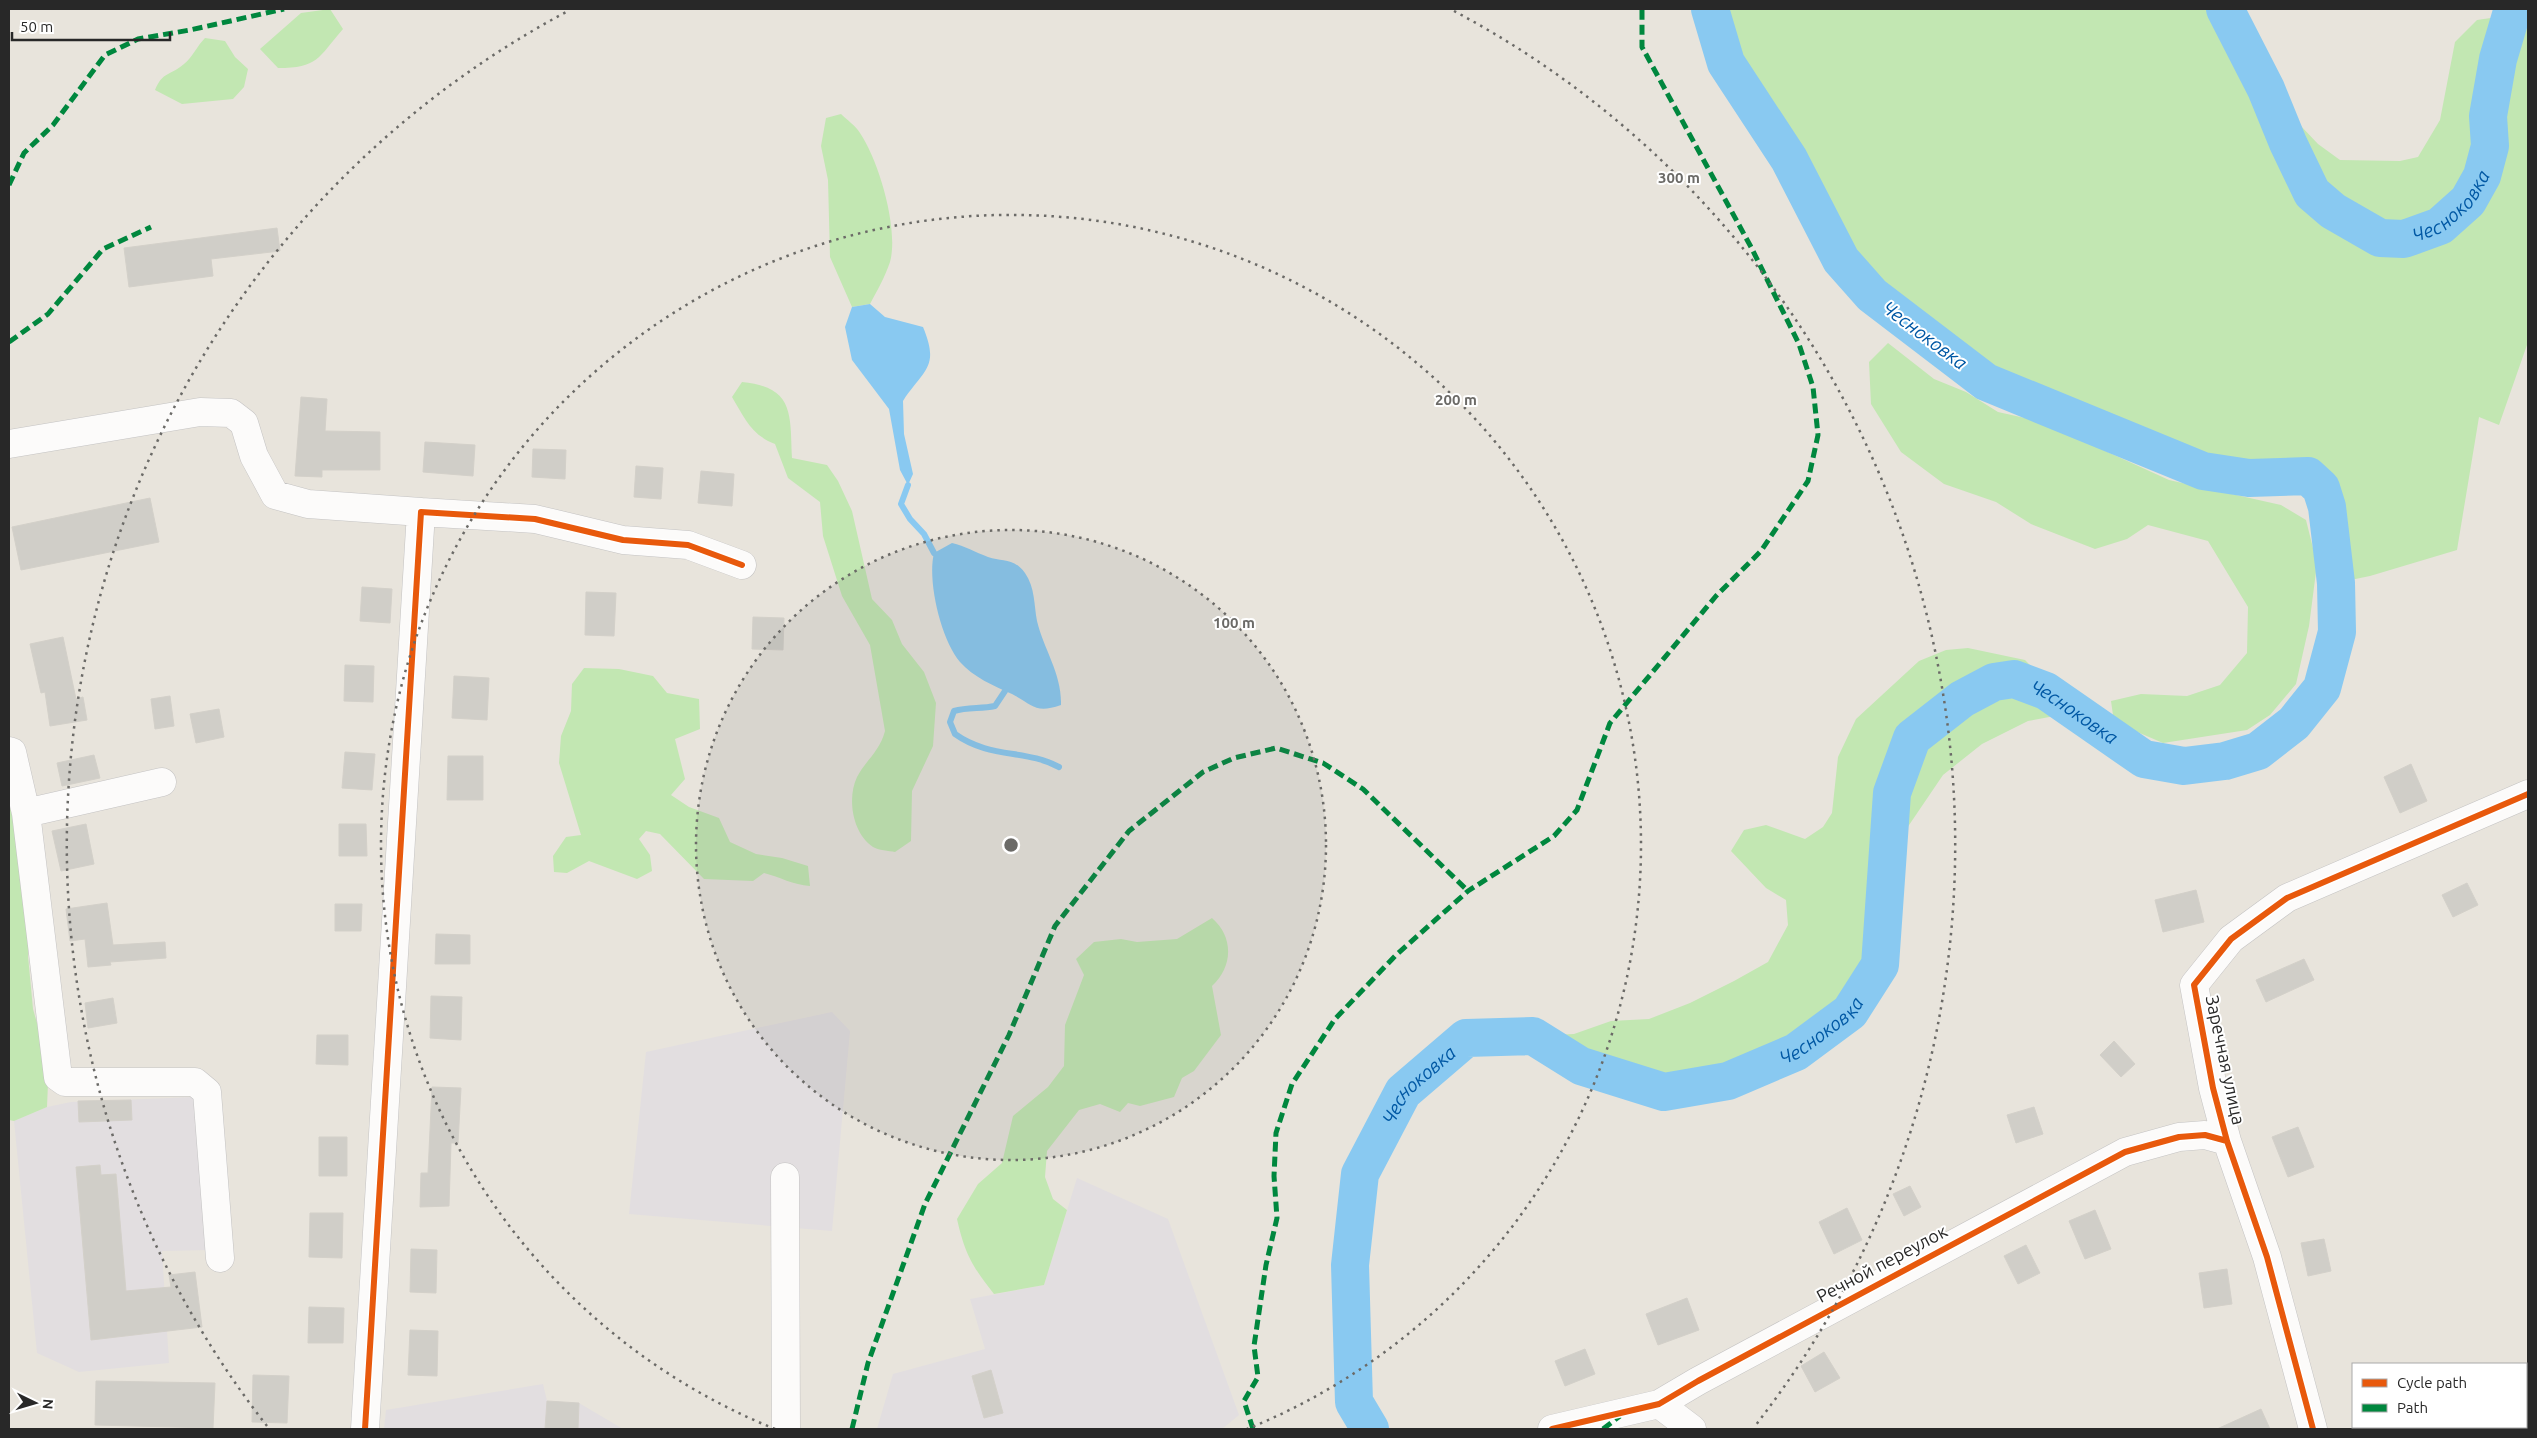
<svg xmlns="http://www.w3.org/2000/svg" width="2537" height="1438" font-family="Ubuntu,sans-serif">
	<rect width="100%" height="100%" fill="#e8e4dc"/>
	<path fill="#e2dee0" d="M 832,1012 L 850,1031 L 832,1231 L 629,1214 L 646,1052 Z
		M 194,1097 L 211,1250 L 162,1251 L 169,1363 L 79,1372 L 37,1353 L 14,1121 L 47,1107 L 71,1102 Z
		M 1077,1178 L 1168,1219 L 1239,1415 L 1222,1429 L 877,1429 L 893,1374 L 985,1349 L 970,1299 L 1044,1285 Z
		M 543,1384 L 547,1401 L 579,1403 L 623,1429 L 384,1429 L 386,1410 Z"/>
	<path fill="#c2e7b2" d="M 330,9 L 343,29 C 318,58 318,68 278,68 L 260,49 L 301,13 Z
		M 1710,9 L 2225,9 L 2266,89 L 2318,144 L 2340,160 L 2400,161 L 2418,157 L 2440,120 L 2455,42 L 2477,20 L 2511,15 L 2517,9 L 2528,9 L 2528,342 L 2499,425 L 2479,417 L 2457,550 L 2370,576 L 2336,583 L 2327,507 L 2321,488 L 2308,476 L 2249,478 L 2203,471 L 1986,382 L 1872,295 L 1841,260 L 1789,159 L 1726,63 Z
		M 205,38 L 225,41 L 235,57 L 248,69 L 244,87 L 233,99 L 182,104 L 155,90 C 163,71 170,76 184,64 C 192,58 197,46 205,38 Z
		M 841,114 C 847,120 856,126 860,133 C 879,161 899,229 890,262 C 885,277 877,291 870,304 L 852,307 L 830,257 L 828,180 L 821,146 L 826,118 Z
		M 1888,343 L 1934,379 L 1966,392 L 1998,412 L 2056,425 L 2101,449 L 2169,480 L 2281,505 L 2306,520 L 2317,564 L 2309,626 L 2296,684 L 2270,715 L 2247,730 L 2163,743 L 2114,722 L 2111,701 L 2141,694 L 2187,696 L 2220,685 L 2247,653 L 2248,607 L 2208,541 L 2148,525 L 2127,539 L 2095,549 L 2031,524 L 1996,502 L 1944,484 L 1901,452 L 1871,404 L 1869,362 Z
		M 742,382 C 795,387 790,415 792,458 L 827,465 L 838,481 L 852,511 L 872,599 L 892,620 L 902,644 L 924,672 L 936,703 L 933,746 L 912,791 L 911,841 L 895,852 C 889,851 878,850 873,847 C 852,833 847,798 857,777 C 866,760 880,751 885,731 L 870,645 L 842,596 L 823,536 L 820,502 L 788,478 L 775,444 C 751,435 744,417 732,397 Z
		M 1968,648 L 2025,660 L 2076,712 L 2028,721 L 1982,744 L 1943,775 L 1886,859 L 1880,965 L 1850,1012 L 1796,1052 L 1728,1081 L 1664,1092 L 1581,1066 L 1533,1036 L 1574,1034 L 1611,1021 L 1649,1019 L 1690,1003 L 1734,981 L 1768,962 L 1788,925 L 1786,900 L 1766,888 L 1731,851 L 1744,830 L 1766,825 L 1805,839 L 1823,827 L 1832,813 L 1838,757 L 1856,719 L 1919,661 L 1946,650 Z
		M 584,668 L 619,669 L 653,676 L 667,693 L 699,699 L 700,729 L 675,739 L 685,779 L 671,795 L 689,807 L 719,818 L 730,842 L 756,854 L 782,858 L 808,866 L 810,886 C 793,885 780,877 764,873 L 753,881 L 704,879 L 660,834 L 646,831 L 639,839 L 650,855 L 652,871 L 637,879 L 589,861 L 567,873 L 554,872 L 553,856 L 566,837 L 581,835 L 559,763 L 561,736 L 571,711 L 572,684 Z
		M 9,800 L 18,832 L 32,920 L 28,956 L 33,1009 L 41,1037 L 48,1083 L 47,1107 L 14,1121 L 9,1120 Z
		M 1212,918 C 1234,937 1233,967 1212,986 L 1221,1035 L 1194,1071 L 1182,1078 L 1174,1097 L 1140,1106 L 1128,1103 L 1120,1112 L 1100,1104 L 1079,1110 L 1047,1151 L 1045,1177 L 1053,1199 L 1067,1210 L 1044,1285 L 994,1294 C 972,1266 965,1254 957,1219 L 978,1184 L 1002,1163 L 1013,1116 L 1048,1087 L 1064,1066 L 1065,1025 L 1084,975 L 1076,959 L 1094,942 L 1121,939 L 1137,942 L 1177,939 Z"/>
	<path fill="#89c9f1" d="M 870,304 L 885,317 L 923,327 C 940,368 924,369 903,401 L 904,434 L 913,474 L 908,485 L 900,470 L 889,409 L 852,360 L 845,327 L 852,307 Z
		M 952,543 C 965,546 975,552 988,557 C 1002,562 1013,557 1025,573 C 1035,587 1034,605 1037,621 C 1044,650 1062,674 1061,705 C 1035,714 1033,705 1012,694 C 994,686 973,677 960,662 C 941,640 927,581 934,553 Z"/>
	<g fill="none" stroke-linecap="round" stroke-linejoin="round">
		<path stroke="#89c9f1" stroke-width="6" d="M 908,485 L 901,504 L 910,519 L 924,534 L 934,553
			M 1005,691 L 995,706 C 981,709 968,707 954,711 L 950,722 L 955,734 C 990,759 1026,749 1059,767"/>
		<g stroke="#89c9f1" stroke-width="38">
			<path id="s1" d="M 2225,9 L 2266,89 L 2288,143 L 2312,193 L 2333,211 L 2380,238 L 2404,239 L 2440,226 L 2468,201 L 2482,176 L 2490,146 L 2488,116 L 2498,59 L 2511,15 L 2517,9"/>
			<path id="s2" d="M 1370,1429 L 1354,1402 L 1350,1265 L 1360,1174 L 1403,1092 L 1466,1038 L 1533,1036 L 1581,1066 L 1664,1092 L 1728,1081 L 1796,1052 L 1850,1012 L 1880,965 L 1892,793 L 1912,738 L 1962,699 L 1994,682 L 2014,679 L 2046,691 L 2144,759 L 2184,766 L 2225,761 L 2258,751 L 2294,723 L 2322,688 L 2337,632 L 2336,583 L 2327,507 L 2321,488 L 2308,476 L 2249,478 L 2203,471 L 1986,382 L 1872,295 L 1841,260 L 1789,159 L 1726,63 L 1710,9"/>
		</g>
	</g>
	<path fill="#d0cec8" stroke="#d3d0c9" d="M 277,228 L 280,251 L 211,259 L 213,276 L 129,287 L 124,248 Z
		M 301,397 L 327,399 L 325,431 L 380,432 L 380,470 L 322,470 L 322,477 L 295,476 Z
		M 425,442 L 475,445 L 473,476 L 423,472 Z
		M 533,449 L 566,450 L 565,479 L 532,477 Z
		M 636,466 L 663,468 L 661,499 L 634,497 Z
		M 701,471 L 734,474 L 732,506 L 698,503 Z
		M 150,498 L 159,542 L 21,570 L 12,527 Z
		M 362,587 L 392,589 L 390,623 L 360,621 Z
		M 586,592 L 616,593 L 614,636 L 585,635 Z
		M 753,617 L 784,618 L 783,650 L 752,649 Z
		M 63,637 L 76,699 L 83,697 L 87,720 L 50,726 L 45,692 L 41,693 L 30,644 Z
		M 345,665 L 374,666 L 373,702 L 344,701 Z
		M 454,676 L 489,678 L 487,720 L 452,718 Z
		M 170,696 L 174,726 L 155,729 L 151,699 Z
		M 219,709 L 224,737 L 196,743 L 190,714 Z
		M 345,752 L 375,754 L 372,790 L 342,788 Z
		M 94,755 L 100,778 L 62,786 L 57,763 Z
		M 448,756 L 483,756 L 483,800 L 447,800 Z
		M 2411,764 L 2427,801 L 2400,813 L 2384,777 Z
		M 86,824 L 94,864 L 61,871 L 52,831 Z
		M 339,824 L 366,824 L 367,856 L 339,856 Z
		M 2467,883 L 2478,905 L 2453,917 L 2442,895 Z
		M 2196,890 L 2204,922 L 2163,932 L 2155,900 Z
		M 107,903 L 113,945 L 165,942 L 166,958 L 110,962 L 111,965 L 88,967 L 85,939 L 70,941 L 66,909 Z
		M 335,904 L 362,904 L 361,931 L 335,931 Z
		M 436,934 L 470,935 L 470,964 L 435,964 Z
		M 2304,959 L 2314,980 L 2266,1002 L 2256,980 Z
		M 431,996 L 462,997 L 461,1040 L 430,1038 Z
		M 113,998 L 117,1023 L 88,1028 L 85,1003 Z
		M 317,1035 L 348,1035 L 348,1065 L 316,1064 Z
		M 2114,1041 L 2135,1064 L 2121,1077 L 2100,1055 Z
		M 432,1087 L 461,1088 L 458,1143 L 451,1143 L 449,1206 L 420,1207 L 421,1173 L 428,1173 Z
		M 131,1100 L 132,1120 L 79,1122 L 78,1101 Z
		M 2034,1107 L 2043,1134 L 2016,1143 L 2007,1115 Z
		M 2298,1127 L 2314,1167 L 2288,1177 L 2272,1137 Z
		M 319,1137 L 347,1137 L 347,1176 L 319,1176 Z
		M 100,1165 L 101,1175 L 116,1174 L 126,1291 L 171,1287 L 169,1275 L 195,1272 L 202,1327 L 91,1340 L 76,1167 Z
		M 1910,1186 L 1921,1207 L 1904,1216 L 1893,1194 Z
		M 1847,1208 L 1862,1240 L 1834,1254 L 1819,1222 Z
		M 2095,1210 L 2111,1249 L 2085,1259 L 2069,1221 Z
		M 310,1213 L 343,1213 L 342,1258 L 309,1257 Z
		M 2324,1239 L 2331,1271 L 2308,1276 L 2301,1243 Z
		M 2026,1245 L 2040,1273 L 2018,1284 L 2004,1256 Z
		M 411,1249 L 437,1250 L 436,1293 L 410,1292 Z
		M 2227,1269 L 2232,1304 L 2204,1308 L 2199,1273 Z
		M 1687,1298 L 1699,1330 L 1658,1345 L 1646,1314 Z
		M 309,1307 L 344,1308 L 343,1343 L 308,1343 Z
		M 410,1330 L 438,1331 L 437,1376 L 408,1375 Z
		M 1585,1349 L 1595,1374 L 1565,1386 L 1555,1361 Z
		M 1824,1352 L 1840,1378 L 1815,1392 L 1801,1366 Z
		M 991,1370 L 1003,1413 L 984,1418 L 972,1376 Z
		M 253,1375 L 289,1376 L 287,1423 L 252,1422 Z
		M 96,1381 L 215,1383 L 213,1428 L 95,1425 Z
		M 547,1401 L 579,1403 L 578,1429 L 545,1429 Z
		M 2261,1409 L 2270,1429 L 2217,1429 Z"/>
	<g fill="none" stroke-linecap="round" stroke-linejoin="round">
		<g stroke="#c4c3c3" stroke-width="29">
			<path id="minor" d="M 9,444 L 200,412 L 231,413 L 244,423 L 254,456 L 275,495 L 308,504 L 421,512
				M 9,751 L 12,752 L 26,813 L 58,1077 L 65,1082 L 195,1082 L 207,1092 L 220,1258
				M 26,813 L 162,782
				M 785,1177 L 786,1429
				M 1659,1404 L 1692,1429
				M 365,1429 L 421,512 L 535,519 L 623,540 L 688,545 L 742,565
				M 1552,1429 L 1659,1404 L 1698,1381 L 2125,1152 L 2179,1137 L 2205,1135 L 2227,1141
				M 2313,1429 L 2267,1257 L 2227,1141 L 2213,1088 L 2194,985 L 2231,939 L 2287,898 L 2528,794"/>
		</g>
		<use href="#minor" stroke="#fcfbfa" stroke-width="28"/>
		<path stroke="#00873e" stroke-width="5" stroke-dasharray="10 5" stroke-linecap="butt" d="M 9,185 L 24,153 L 53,125 L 105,55 L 138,39 L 190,30 L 284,9
			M 9,342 L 48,314 L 103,249 L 151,227
			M 852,1429 L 868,1363 L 925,1204 L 1009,1035 L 1055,926 L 1129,831 L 1203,772 L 1234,758 L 1276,748 L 1323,763 L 1363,789 L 1468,891
			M 1253,1429 L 1244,1401 L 1258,1377 L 1254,1346 L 1266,1265 L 1277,1218 L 1274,1176 L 1276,1133 L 1292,1084 L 1335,1019 L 1396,955 L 1468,891 L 1554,836 L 1577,810 L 1610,723 L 1716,596 L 1761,551 L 1808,481 L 1818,435 L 1813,387 L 1799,344 L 1751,247 L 1642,47 L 1642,9
			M 1603,1429 L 1620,1416"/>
		<g stroke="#fff" stroke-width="9">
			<path id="cycleway" d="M 365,1429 L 421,512 L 535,519 L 623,540 L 688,545 L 742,565
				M 1552,1429 L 1659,1404 L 1698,1381 L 2125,1152 L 2179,1137 L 2205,1135 L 2227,1141
				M 2313,1429 L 2267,1257 L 2227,1141 L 2213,1088 L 2194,985 L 2231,939 L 2287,898 L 2528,794"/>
		</g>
		<use href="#cycleway" stroke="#e8590c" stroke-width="6"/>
	</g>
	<circle cx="1011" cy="845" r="315" fill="#6b6a67" fill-opacity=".12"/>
	<g fill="none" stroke="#6b6a67" stroke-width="2.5" stroke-dasharray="2.5 5">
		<circle cx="1011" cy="845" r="315"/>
		<path d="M775 1429A630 630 0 1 1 1247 1429"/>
		<path d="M267 1426A944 944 0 0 1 568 11M1454 11A944 944 0 0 1 1755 1426"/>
	</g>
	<g text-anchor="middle" stroke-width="4" stroke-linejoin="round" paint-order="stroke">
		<g font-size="18" fill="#282828" stroke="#fff">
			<text transform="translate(2225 1060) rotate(78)" y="6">Заречная улица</text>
			<text transform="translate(1882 1264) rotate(-28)" y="6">Речной переулок</text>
		</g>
		<g font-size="19" font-style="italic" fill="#0158a4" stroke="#fff">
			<text dy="7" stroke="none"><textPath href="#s1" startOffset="369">Чесноковка</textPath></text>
			<text transform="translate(1925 335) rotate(37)" y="7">Чесноковка</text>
			<text dy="7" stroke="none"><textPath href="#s2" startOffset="1328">Чесноковка</textPath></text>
			<text dy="7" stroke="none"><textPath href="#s2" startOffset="818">Чесноковка</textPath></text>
			<text dy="7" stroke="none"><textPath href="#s2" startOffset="368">Чесноковка</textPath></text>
		</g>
	</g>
	<circle cx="1011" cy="845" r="8" fill="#6b6a67" stroke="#fff" stroke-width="2.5"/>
	<g font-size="15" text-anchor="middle" font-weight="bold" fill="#6b6a67" stroke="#fff" stroke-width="4" stroke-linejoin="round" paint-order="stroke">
		<text x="1679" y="183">300 m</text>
		<text x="1456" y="405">200 m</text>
		<text x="1234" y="628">100 m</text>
	</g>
	<rect width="2537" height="1438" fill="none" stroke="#282828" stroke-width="20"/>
	<rect x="2352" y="1363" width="175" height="65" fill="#ffffff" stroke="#a9a9a9"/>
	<rect x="2362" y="1379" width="25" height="8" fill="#e8590c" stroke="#a9a9a9"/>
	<text x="2397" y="1388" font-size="15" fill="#282828">Cycle path</text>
	<rect x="2362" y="1404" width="25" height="8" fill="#00873e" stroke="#a9a9a9"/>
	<text x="2397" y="1413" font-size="15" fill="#282828">Path</text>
	<g transform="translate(35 1403) rotate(95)" stroke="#ffffff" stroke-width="4" paint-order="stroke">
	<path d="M0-4L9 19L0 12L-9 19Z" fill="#282828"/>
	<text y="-8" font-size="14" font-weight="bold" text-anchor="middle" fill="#282828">N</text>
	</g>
	<path d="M12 32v8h158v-8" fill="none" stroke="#282828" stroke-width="2.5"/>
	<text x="20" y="32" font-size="15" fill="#282828" stroke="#ffffff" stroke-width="4" paint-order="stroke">50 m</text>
</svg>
